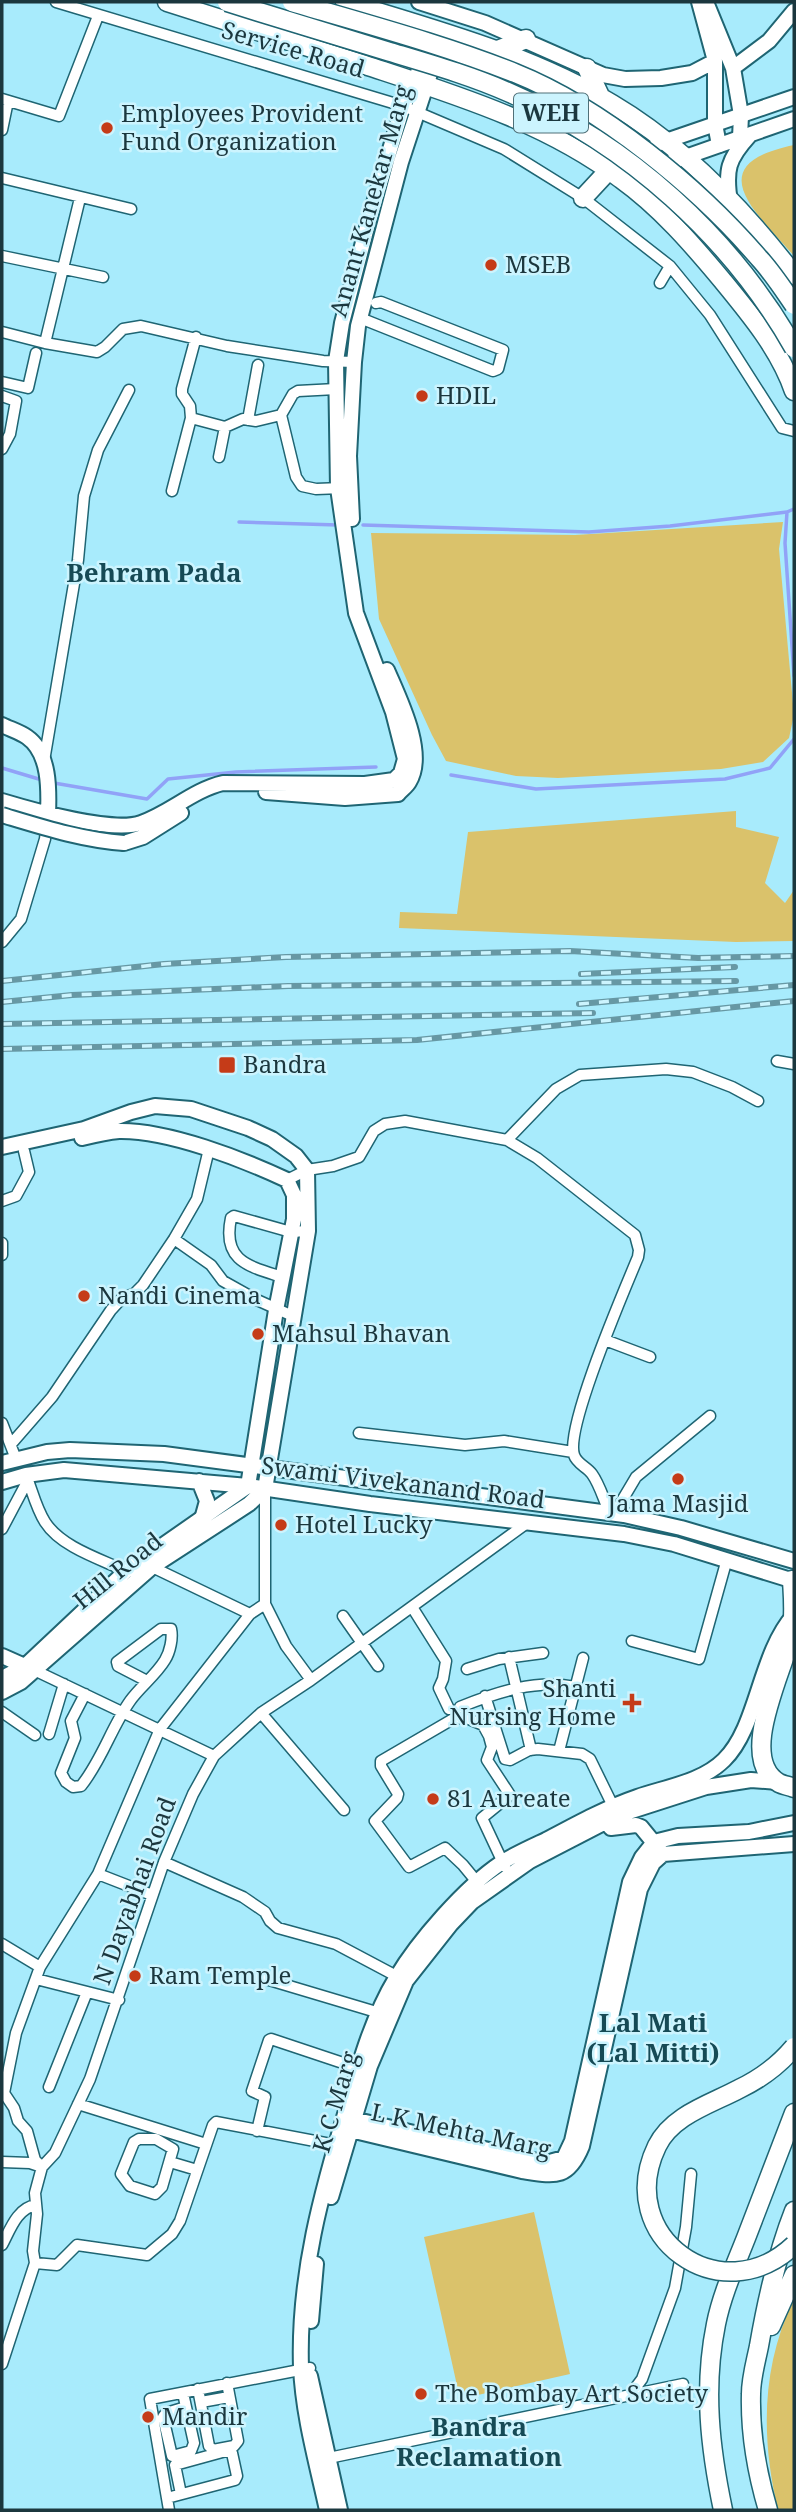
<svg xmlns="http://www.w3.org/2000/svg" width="796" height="2512" font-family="'Noto Serif',serif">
	<rect width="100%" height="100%" fill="#a8ebfc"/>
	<path fill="#dac26b" d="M 794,145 L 794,256 C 756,212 698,165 794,145 Z
		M 783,522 L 779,549 L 794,715 L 789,738 L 763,762 L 721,769 L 558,778 L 516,776 L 446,761 L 432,735 L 379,619 L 371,533 L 575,535 Z
		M 736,811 L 736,827 L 779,837 L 765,883 L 785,903 L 794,890 L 794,941 L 736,942 L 399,928 L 400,912 L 457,914 L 468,832 Z
		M 534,2212 L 570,2374 L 460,2399 L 424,2237 Z
		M 794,2299 L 794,2510 L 778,2510 C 761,2438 761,2367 794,2299 Z"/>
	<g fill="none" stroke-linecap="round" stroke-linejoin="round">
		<path stroke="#91a2f7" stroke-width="3.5" d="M 794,509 L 787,512 L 785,543 L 794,676
			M 239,522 L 338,525
			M 363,525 L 589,532 L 670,526 L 787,512
			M 2,768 L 42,780
			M 451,775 L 536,789 L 725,779 L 770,768 L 794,739
			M 54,783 L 147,799 L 168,779 L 236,772 L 376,767"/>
		<g stroke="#1f6573" stroke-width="13">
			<path id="street" d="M 56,2 L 403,106 L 504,149 L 583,198 L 670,266 L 710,315 L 782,428 L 794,431
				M 2,99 L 59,116 L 98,16
				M 2,130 L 8,101
				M 2,178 L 131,209
				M 2,256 L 103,277
				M 660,283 L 670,266
				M 360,318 L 493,371 L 498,369 L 503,350 L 381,302 L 376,303
				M 2,332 L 45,343 L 97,352 L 105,347 L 123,329 L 141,326 L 227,346 L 323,361 L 354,362
				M 196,337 L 182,389 L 182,394 L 190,406 L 191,418 L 225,427 L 243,419 L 256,421 L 281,415 L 293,394 L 298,391 L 336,389
				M 45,343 L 80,198
				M 2,382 L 28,388 L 36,353
				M 2,396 L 16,401 L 10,434 L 2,449
				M 281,415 L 296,477 L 302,486 L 316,489 L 342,488
				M 248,420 L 258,365
				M 219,457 L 225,427
				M 172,491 L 191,418
				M 44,761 L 78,560 L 84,496 L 98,450 L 129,390
				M 2,942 L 21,919 L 45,839 L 47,822
				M 777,1061 L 794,1064
				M 507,1140 L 556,1089 L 580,1075 L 666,1069 L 693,1072 L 732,1087 L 758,1101
				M 287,1180 L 307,1170 L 333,1166 L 359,1157 L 374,1131 L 385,1124 L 405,1121 L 507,1140 L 537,1158 L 635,1235 L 639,1250 L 638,1257 C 624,1291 565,1427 574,1455 C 577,1464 587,1467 592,1474 C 600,1485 604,1501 610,1513
				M 2,1201 L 16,1196 L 29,1172 L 24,1151
				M 174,1239 L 211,1265 L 223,1281 L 257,1300 L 295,1317
				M 2,1243 L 2,1255
				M 282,1277 C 248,1266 222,1261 231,1218 L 234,1216 L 291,1232 L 308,1231
				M 605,1340 L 650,1357
				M 2,1423 L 16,1459
				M 359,1433 L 465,1445 L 504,1441 L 573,1452
				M 12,1443 L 52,1397 L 111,1310 L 122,1298 L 134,1294 L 143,1285 L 174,1239 L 197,1199 L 209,1149
				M 26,1475 C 32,1490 36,1508 45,1522 C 61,1547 100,1559 126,1571
				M 265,1489 L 265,1604 L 286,1646 L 311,1680
				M 614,1514 L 636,1477 L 710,1416
				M 2,1529 L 28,1480
				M 150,1566 L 250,1614
				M 412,1607 L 446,1661 L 443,1679 L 439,1688 L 449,1709
				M 343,1616 L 378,1666
				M 632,1641 L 699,1659 L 727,1559
				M 509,1657 L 531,1750
				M 467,1669 L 499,1659 L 543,1653
				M 34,1670 L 214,1756
				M 85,1694 L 71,1721 L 75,1738 L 61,1773 L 66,1782 L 73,1787 L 81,1786 C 102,1760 111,1728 130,1701 C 140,1687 156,1675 165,1660 C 170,1652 173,1638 171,1629 L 161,1629 L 117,1662 L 118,1666 L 147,1681
				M 485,1696 L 505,1759 L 510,1760 L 529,1750 L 538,1749 L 582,1754 L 590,1759 L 613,1806
				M 460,1707 C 497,1692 536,1679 576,1687
				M 2,1712 L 35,1735
				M 261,1713 L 344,1810
				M 49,1734 L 64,1684
				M 559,1751 L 583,1658
				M 164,1862 L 243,1897 L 265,1912 L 270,1921 L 278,1928 L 336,1944 L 402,1979
				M 98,1874 L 152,1895
				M 477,1882 L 463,1865 L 445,1848 L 409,1867 L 375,1821 L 397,1798 L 398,1794 L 381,1766 L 381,1761 L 453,1719 L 464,1717 L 483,1725 L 489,1736 L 492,1747 L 487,1760 L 510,1795 L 482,1818 L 505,1867
				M 2,1944 L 40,1967
				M 259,1977 L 383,2014
				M 36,1979 L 119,2000
				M 49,2087 L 87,1992
				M 78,2104 L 206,2144
				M 257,2131 L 265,2097 L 252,2091 L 269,2040 L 271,2039 L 361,2069
				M 139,2139 L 156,2139 L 173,2149 L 162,2187 L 155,2194 L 130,2186 L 121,2174 L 134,2142 Z
				M 2,2162 L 30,2163 L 39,2166
				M 170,2162 L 197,2170
				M 42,2167 L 35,2160 L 27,2131 L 18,2121 L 14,2108 L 4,2093 L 16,2033 L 40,1967 L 98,1874 L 160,1729 L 250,1614 L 265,1604
				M 2,2245 C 10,2230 17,2208 36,2205
				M 35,2263 L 57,2265 L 77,2245 L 147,2255 L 172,2234 L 180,2221 L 213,2125 L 216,2122 L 341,2146
				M 2,2364 L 35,2263 L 33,2251 L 37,2214 L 35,2193 L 42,2167 L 55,2153 L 90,2079 L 164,1862 L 193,1794 L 214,1756 L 261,1713 L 311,1680 L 527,1523
				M 198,2389 L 209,2446 L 213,2450 L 234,2446 L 238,2441 L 227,2383
				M 183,2393 L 186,2407 L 194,2443 L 191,2451 L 172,2456 L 163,2417 L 166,2413 L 186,2407
				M 630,2395 L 642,2379 L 675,2288 L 686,2227 L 691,2174
				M 201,2402 L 229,2397
				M 324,2459 L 683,2384
				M 167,2498 L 235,2480 L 237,2476 L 232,2453 L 226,2451 L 175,2465 L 181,2494
				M 169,2510 L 150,2399 L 310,2368"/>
		</g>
		<g stroke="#1f6573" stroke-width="18">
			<path id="secondary" d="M 419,2 L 485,23 L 603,75 L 625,79 L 661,78 L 692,73 L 715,61
				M 699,2 L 715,61 L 715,124 L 719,145
				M 706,2 L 733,68 L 741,115 L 740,138
				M 733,68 L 769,41 L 794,11
				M 352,519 L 349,456 L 354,362 L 358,326 L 401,162 L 442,37
				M 2,725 C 10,729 20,732 27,737 C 50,753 49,790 48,815
				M 266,792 L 345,798 L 398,794 C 401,790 407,786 409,782 C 427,753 399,698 387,670
				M 2,801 C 32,810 112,833 141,823 C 170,813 193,790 223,783 L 365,784 L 394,780 L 401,773 L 405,759 L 393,712 L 356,613 L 338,488 L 336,361 L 342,323 L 368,223 L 403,106 L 415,82 L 430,34
				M 124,843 L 143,837 L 181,813
				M 2,1147 L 84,1129 L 131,1112 L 155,1106 L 191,1109 L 248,1128 L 272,1139 L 296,1156 L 307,1170 L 308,1231 L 265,1489 L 249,1504 L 152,1567 L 21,1682 L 2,1692
				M 2,1656 L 29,1668
				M 2,1678 L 25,1666 L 126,1571 L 248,1486 L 276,1310 L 294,1219 L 294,1195 L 287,1180 C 242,1159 168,1130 119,1131 C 106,1132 94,1135 82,1138
				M 602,1817 L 611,1828 L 636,1825 L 641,1827 L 659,1849
				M 348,2118 L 546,2163 L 564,2158 L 572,2141 L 630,1882 L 642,1857 L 654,1842 L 678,1836 L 749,1832 L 794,1823
				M 342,2128 L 522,2171 C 555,2176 568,2180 582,2146 L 640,1889 L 653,1863 L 663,1854 L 794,1844
				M 331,2197 L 370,2066 L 406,1981 L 451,1924 L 472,1902 L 530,1861 L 619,1815 L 706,1787 L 751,1780 L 778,1782
				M 311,2321 L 316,2264
				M 310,2376 L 340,2510
				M 327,2510 C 317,2464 303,2415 301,2367 C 298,2276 322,2190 348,2104 C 360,2061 373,2016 396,1978 C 418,1941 465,1887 501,1863 C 515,1854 531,1847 546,1840 C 576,1824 605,1808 637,1797 C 666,1787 702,1782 724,1760 C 758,1727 759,1654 794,1615"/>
		</g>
		<g stroke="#1f6573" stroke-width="18">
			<path id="primary" d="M 657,144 L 794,97
				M 634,175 L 794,119
				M 730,202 C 725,170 728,159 749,136
				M 2,1463 L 47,1452 L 70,1450 L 164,1454 L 624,1515 L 681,1528 L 794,1561
				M 199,1481 L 207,1501 L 202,1519
				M 2,1482 L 26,1475 L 64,1470 L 248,1486 L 370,1504 L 624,1534 L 674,1544 L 794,1581"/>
		</g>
		<g stroke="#1f6573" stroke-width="21">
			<path id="highway" d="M 167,2 C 233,23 299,44 365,65 C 453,94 546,122 621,179 C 660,207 692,244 722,280 C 750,314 780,350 794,391
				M 345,2 C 436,30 530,55 612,104 C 683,146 744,210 794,275
				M 498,50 L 526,39
				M 587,68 L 601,98
				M 583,198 L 609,170
				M 792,1580 C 793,1598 795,1617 791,1635 C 784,1670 736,1759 779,1783 C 783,1785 789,1786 794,1788
				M 771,2326 L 794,2275
				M 723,2510 C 710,2448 703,2388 716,2324 C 722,2294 735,2266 746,2238 C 762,2196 778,2155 794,2113
				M 768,2510 C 757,2473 750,2433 751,2394 C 751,2378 756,2361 759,2346 C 767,2300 777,2254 794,2211"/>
		</g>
		<use href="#street" stroke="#fff" stroke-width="10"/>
		<use href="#secondary" stroke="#fff" stroke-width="14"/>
		<use href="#primary" stroke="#fff" stroke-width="14"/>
		<use href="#highway" stroke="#fff" stroke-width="18"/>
		<g stroke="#6798a4" stroke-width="6">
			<path id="rail" d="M 581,974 L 735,967
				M 2,981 L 164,964 L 286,957 L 570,951 L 698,958 L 794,956
				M 2,1002 L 72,995 L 288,986 L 736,981
				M 579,1004 L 794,985
				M 2,1024 L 593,1013
				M 2,1049 L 417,1040 L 794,1001"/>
		</g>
		<use href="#rail" stroke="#ccf4fe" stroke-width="3.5" stroke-dasharray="10" stroke-linecap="butt"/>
		<g stroke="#1f6573" stroke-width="18" stroke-linecap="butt">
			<path id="secondary-bridge" d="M 2,815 C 42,827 82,840 124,843"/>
		</g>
		<g stroke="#1f6573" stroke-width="21" stroke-linecap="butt">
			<path id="highway-bridge" d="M 227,2 C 281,19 335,35 390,52 C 430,64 472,76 510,93 C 628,144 731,237 794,348
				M 292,2 C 366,24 442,44 515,73 C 602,108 698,187 759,258 C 772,272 783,289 794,305
				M 794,2047 C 779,2065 760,2079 739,2089 C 711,2104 672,2115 657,2146 C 613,2237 721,2314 794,2245"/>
		</g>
		<use href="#secondary-bridge" stroke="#fff" stroke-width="14"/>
		<use href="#highway-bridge" stroke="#fff" stroke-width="18"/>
	</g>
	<g fill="#c53b18" stroke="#ccf4fe" stroke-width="2.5">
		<circle cx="107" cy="128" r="7"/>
		<circle cx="491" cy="265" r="7"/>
		<circle cx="422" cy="396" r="7"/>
		<rect x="218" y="1056" width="18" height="18" rx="3.5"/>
		<circle cx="84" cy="1296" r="7"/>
		<circle cx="258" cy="1334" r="7"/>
		<circle cx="678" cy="1479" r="7"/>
		<circle cx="281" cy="1525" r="7"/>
		<path d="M628.5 1692.5h7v7h7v7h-7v7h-7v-7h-7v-7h7z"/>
		<circle cx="433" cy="1799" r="7"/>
		<circle cx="135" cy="1976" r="7"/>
		<circle cx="421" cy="2394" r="7"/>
		<circle cx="148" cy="2417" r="7"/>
	</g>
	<g text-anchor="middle" stroke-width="5" stroke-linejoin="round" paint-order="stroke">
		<rect fill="#ccf4fe" stroke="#507078" stroke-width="2" x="514" y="93.5" width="74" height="39" rx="5"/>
		<g font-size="23" font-weight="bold" fill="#1b373e">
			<text x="551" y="121">WEH</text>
		</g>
		<g font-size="24" fill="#1b373e" stroke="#ccf4fe">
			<text transform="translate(293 50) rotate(16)" y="8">Service Road</text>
			<text transform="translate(371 201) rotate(-74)" y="8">Anant Kanekar Marg</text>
			<text transform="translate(403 1483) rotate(7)" y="8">Swami Vivekanand Road</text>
			<text transform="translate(118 1571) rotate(-39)" y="8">Hill Road</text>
			<text transform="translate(135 1891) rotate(-70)" y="8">N Dayabhai Road</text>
			<text transform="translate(336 2102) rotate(-73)" y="8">K C Marg</text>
			<text transform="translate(461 2131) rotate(12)" y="8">L K Mehta Marg</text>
		</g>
		<g font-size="24" fill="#1b373e" stroke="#ccf4fe" text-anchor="start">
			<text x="121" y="122">Employees Provident<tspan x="121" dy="28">Fund Organization</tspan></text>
			<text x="505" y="273">MSEB</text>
			<text x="436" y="404">HDIL</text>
			<text x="243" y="1073">Bandra</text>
			<text x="98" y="1304">Nandi Cinema</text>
			<text x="272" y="1342">Mahsul Bhavan</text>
			<text x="678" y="1512" text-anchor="middle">Jama Masjid</text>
			<text x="295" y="1533">Hotel Lucky</text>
			<text x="616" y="1697" text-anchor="end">Shanti<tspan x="616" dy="28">Nursing Home</tspan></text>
			<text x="447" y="1807">81 Aureate</text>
			<text x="149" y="1984">Ram Temple</text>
			<text x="435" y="2402">The Bombay Art Society</text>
			<text x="162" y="2425">Mandir</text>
		</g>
		<g font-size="26" font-weight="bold" fill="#164a55" stroke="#ccf4fe">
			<text x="154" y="582">Behram Pada</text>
			<text x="653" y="2032">Lal Mati<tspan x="653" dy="30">(Lal Mitti)</tspan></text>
			<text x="479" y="2436">Bandra<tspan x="479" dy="30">Reclamation</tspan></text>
		</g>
	</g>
	<rect width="796" height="2512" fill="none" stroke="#1b373e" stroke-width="7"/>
</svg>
